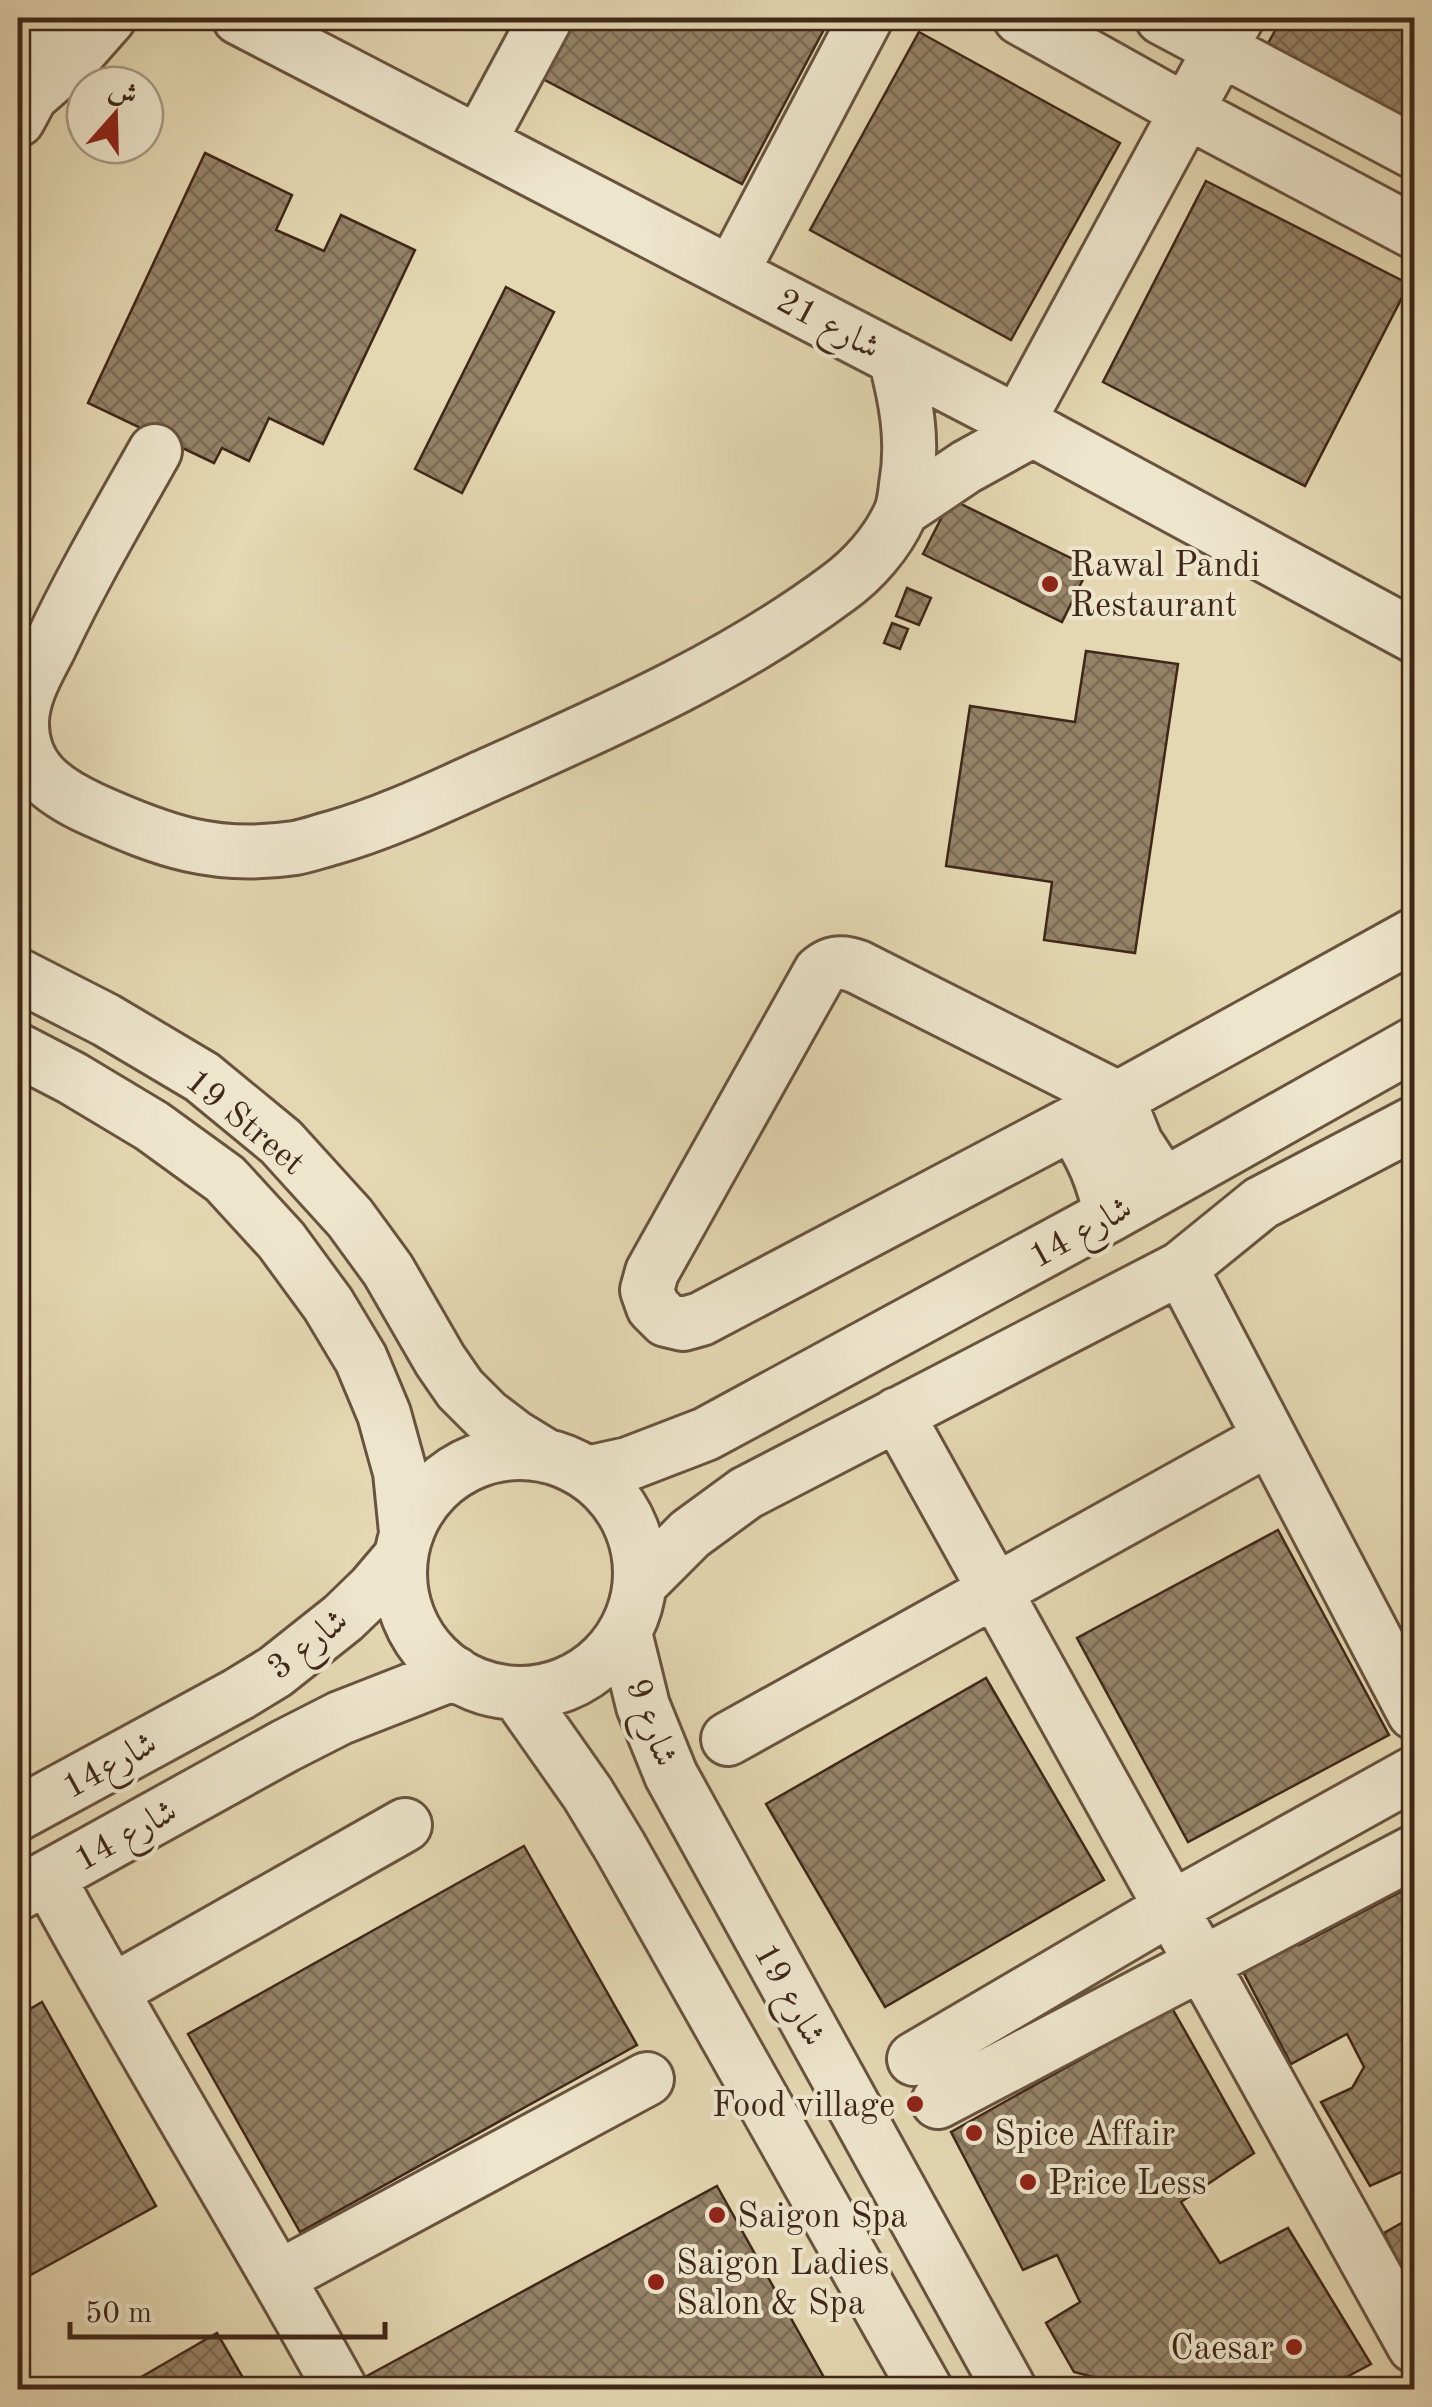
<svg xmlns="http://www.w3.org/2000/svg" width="1432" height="2407" font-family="'Old Standard TT',Amiri,serif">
	<defs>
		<pattern id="building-cross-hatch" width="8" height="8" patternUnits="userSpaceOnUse" patternTransform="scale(2.5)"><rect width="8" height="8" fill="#958368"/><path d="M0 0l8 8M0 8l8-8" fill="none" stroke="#7b6b55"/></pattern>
	</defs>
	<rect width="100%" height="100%" fill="#e4d7b1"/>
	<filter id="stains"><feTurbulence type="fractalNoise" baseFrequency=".002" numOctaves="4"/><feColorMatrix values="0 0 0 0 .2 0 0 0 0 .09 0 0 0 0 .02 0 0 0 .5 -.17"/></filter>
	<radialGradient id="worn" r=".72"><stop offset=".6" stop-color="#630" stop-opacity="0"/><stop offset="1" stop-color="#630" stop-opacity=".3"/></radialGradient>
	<path fill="url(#building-cross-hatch)" stroke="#402719" stroke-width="2.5" d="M 573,18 L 830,18 L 742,184 L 541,78 Z
		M 1282,18 L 1414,18 L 1414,140 L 1261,56 Z
		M 919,32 L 1120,143 L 1011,340 L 810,230 Z
		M 205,153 L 292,195 L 276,230 L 324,251 L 341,215 L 415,250 L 323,444 L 269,418 L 249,461 L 222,448 L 214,463 L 88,403 Z
		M 1206,181 L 1409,284 L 1305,486 L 1103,382 Z
		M 506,287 L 554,312 L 462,493 L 415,469 Z
		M 951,499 L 1089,567 L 1062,622 L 923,554 Z
		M 907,588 L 931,598 L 919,625 L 896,616 Z
		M 892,623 L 908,629 L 900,649 L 884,643 Z
		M 1086,651 L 1178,664 L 1135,953 L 1044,940 L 1052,882 L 946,866 L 970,706 L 1075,722 Z
		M 1278,1530 L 1389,1735 L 1188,1842 L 1077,1638 Z
		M 986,1678 L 1104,1880 L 885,2007 L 766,1804 Z
		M 524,1846 L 637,2045 L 300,2232 L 188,2034 Z
		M 1414,1867 L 1414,2177 L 1410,2168 L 1370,2186 L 1321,2102 L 1352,2088 L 1364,2067 L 1347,2034 L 1291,2064 L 1238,1962 L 1291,1933 L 1299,1945 L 1408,1888 L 1403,1873 Z
		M 42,2002 L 156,2206 L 18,2282 L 18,2016 Z
		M 1172,2008 L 1254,2153 L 1181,2202 L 1220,2263 L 1288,2228 L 1371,2364 L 1322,2390 L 1143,2390 L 1074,2372 L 1046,2323 L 1080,2302 L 1057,2255 L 1023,2270 L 951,2132 Z
		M 717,2186 L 831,2390 L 371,2390 L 365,2377 Z
		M 1414,2216 L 1414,2294 L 1384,2233 Z
		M 217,2333 L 250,2390 L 119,2390 Z"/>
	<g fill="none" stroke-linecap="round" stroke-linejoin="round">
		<g stroke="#69533f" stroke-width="58">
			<path id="minor" d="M 239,18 L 1018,422 L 1414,636
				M 1020,18 L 1188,112 L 1414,232
				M 1162,18 L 1414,152
				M 31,96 L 39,43 L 46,18
				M 18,120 L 31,96 L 72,60 L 109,18
				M 479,142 L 546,18
				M 732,272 L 866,18
				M 1018,422 L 1237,18
				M 155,451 C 119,515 82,578 51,644 C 39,668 23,693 22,721 C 21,769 53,791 92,809 C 163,841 215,860 295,848 C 307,846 320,841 332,838 C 385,823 435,799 486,776 C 606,722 731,668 838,588 C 863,570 887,543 900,514 C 904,505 905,494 906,485 C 914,441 906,400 895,358
				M 902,510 L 966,467 L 1033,430
				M 18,975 L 106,1020 L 202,1077 L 281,1142 L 350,1218 L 388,1270 L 440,1360 L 460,1389 L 486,1415 L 515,1437 L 546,1456
				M 18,1050 L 72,1078 L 152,1126 L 225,1179 L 281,1240 L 328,1304 L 361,1359 L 384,1414 L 400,1472 L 406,1532
				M 1071,1124 C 1092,1152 1104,1180 1110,1215
				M 1163,1184 L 1136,1143 L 1118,1098 L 858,967 C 843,961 832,961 820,972 L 652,1272 L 647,1290 L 653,1307 L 666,1320 L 683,1324 L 701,1319 L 1071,1124 C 1186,1061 1300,997 1414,935
				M 1181,1268 L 1414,1713
				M 897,1414 L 1414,2346
				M400 1573a120 120 0 1 1 240 0a120 120 0 1 1-240 0Z
				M 587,1473 L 628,1464 L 706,1434 L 1110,1215 L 1414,1044
				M 640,1584 L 690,1534 L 746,1493 L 1181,1268 L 1261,1203 L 1414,1123
				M 625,1633 L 643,1706 L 671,1775 L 1010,2390
				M 517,1693 L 588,1794 L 620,1847 L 926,2390
				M 728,1739 L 1270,1438
				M 18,1814 L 239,1694 L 275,1672 L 343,1618 L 373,1589 L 401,1556
				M 48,1877 C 141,2050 246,2217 341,2390
				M 19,1893 L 285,1746 L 340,1718 L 455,1673
				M 112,1991 L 405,1825
				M 914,2059 L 1171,1908 L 1414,1773
				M 938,2102 L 1414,1852
				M 279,2277 L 647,2079"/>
		</g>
		<use href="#minor" stroke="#ede5cc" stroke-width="52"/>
	</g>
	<g fill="#8f2418" stroke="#ede5cc" stroke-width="4">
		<circle cx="1050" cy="584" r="10"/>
		<circle cx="915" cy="2104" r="10"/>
		<circle cx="974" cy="2133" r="10"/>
		<circle cx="1028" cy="2182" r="10"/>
		<circle cx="717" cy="2215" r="10"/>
		<circle cx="656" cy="2282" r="10"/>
		<circle cx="1294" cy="2347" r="10"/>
	</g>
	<g text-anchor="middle" stroke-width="8" stroke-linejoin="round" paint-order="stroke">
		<g font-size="35" fill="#402719" stroke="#ede5cc">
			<text transform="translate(829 323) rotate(28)" y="12">شارع 21</text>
			<text transform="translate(246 1121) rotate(40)" y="12">19 Street</text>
			<text transform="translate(1080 1231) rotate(-29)" y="12">شارع 14</text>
			<text transform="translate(307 1643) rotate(-38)" y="12">شارع 3</text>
			<text transform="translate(653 1722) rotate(70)" y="12">شارع 9</text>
			<text transform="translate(109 1764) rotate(-29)" y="12">شارع14</text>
			<text transform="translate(125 1834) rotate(-29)" y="12">شارع 14</text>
			<text transform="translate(791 1994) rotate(61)" y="12">شارع 19</text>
		</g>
		<g font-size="35" fill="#402719" stroke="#ede5cc" text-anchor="start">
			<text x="1070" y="576">Rawal Pandi<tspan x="1070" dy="40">Restaurant</tspan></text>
			<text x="895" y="2116" text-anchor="end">Food village</text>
			<text x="994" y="2145">Spice Affair</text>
			<text x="1048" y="2194">Price Less</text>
			<text x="737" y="2227">Saigon Spa</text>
			<text x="676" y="2274">Saigon Ladies<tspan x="676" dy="40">Salon &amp; Spa</tspan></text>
			<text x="1274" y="2359" text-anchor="end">Caesar</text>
		</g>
	</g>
	<rect width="1432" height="2407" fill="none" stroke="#e4d7b1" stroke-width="60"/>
	<rect x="20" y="20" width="1392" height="2367" fill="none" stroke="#402719" stroke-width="5"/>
	<rect x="30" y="30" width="1372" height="2347" fill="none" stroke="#402719" stroke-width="2.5"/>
	<g transform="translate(115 115) rotate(20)"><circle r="48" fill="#ede5cc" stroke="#a89984" stroke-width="2.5"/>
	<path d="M0-8L18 38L0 25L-18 38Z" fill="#8f2418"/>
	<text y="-15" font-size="28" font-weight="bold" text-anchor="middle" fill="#402719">ش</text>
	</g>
	<path d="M70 2322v15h315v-15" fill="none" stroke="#402719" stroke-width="5"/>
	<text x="85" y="2322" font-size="30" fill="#402719" stroke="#ede5cc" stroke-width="8" paint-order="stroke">50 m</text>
	<rect width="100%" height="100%" filter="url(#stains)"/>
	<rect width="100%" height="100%" fill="url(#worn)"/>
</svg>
